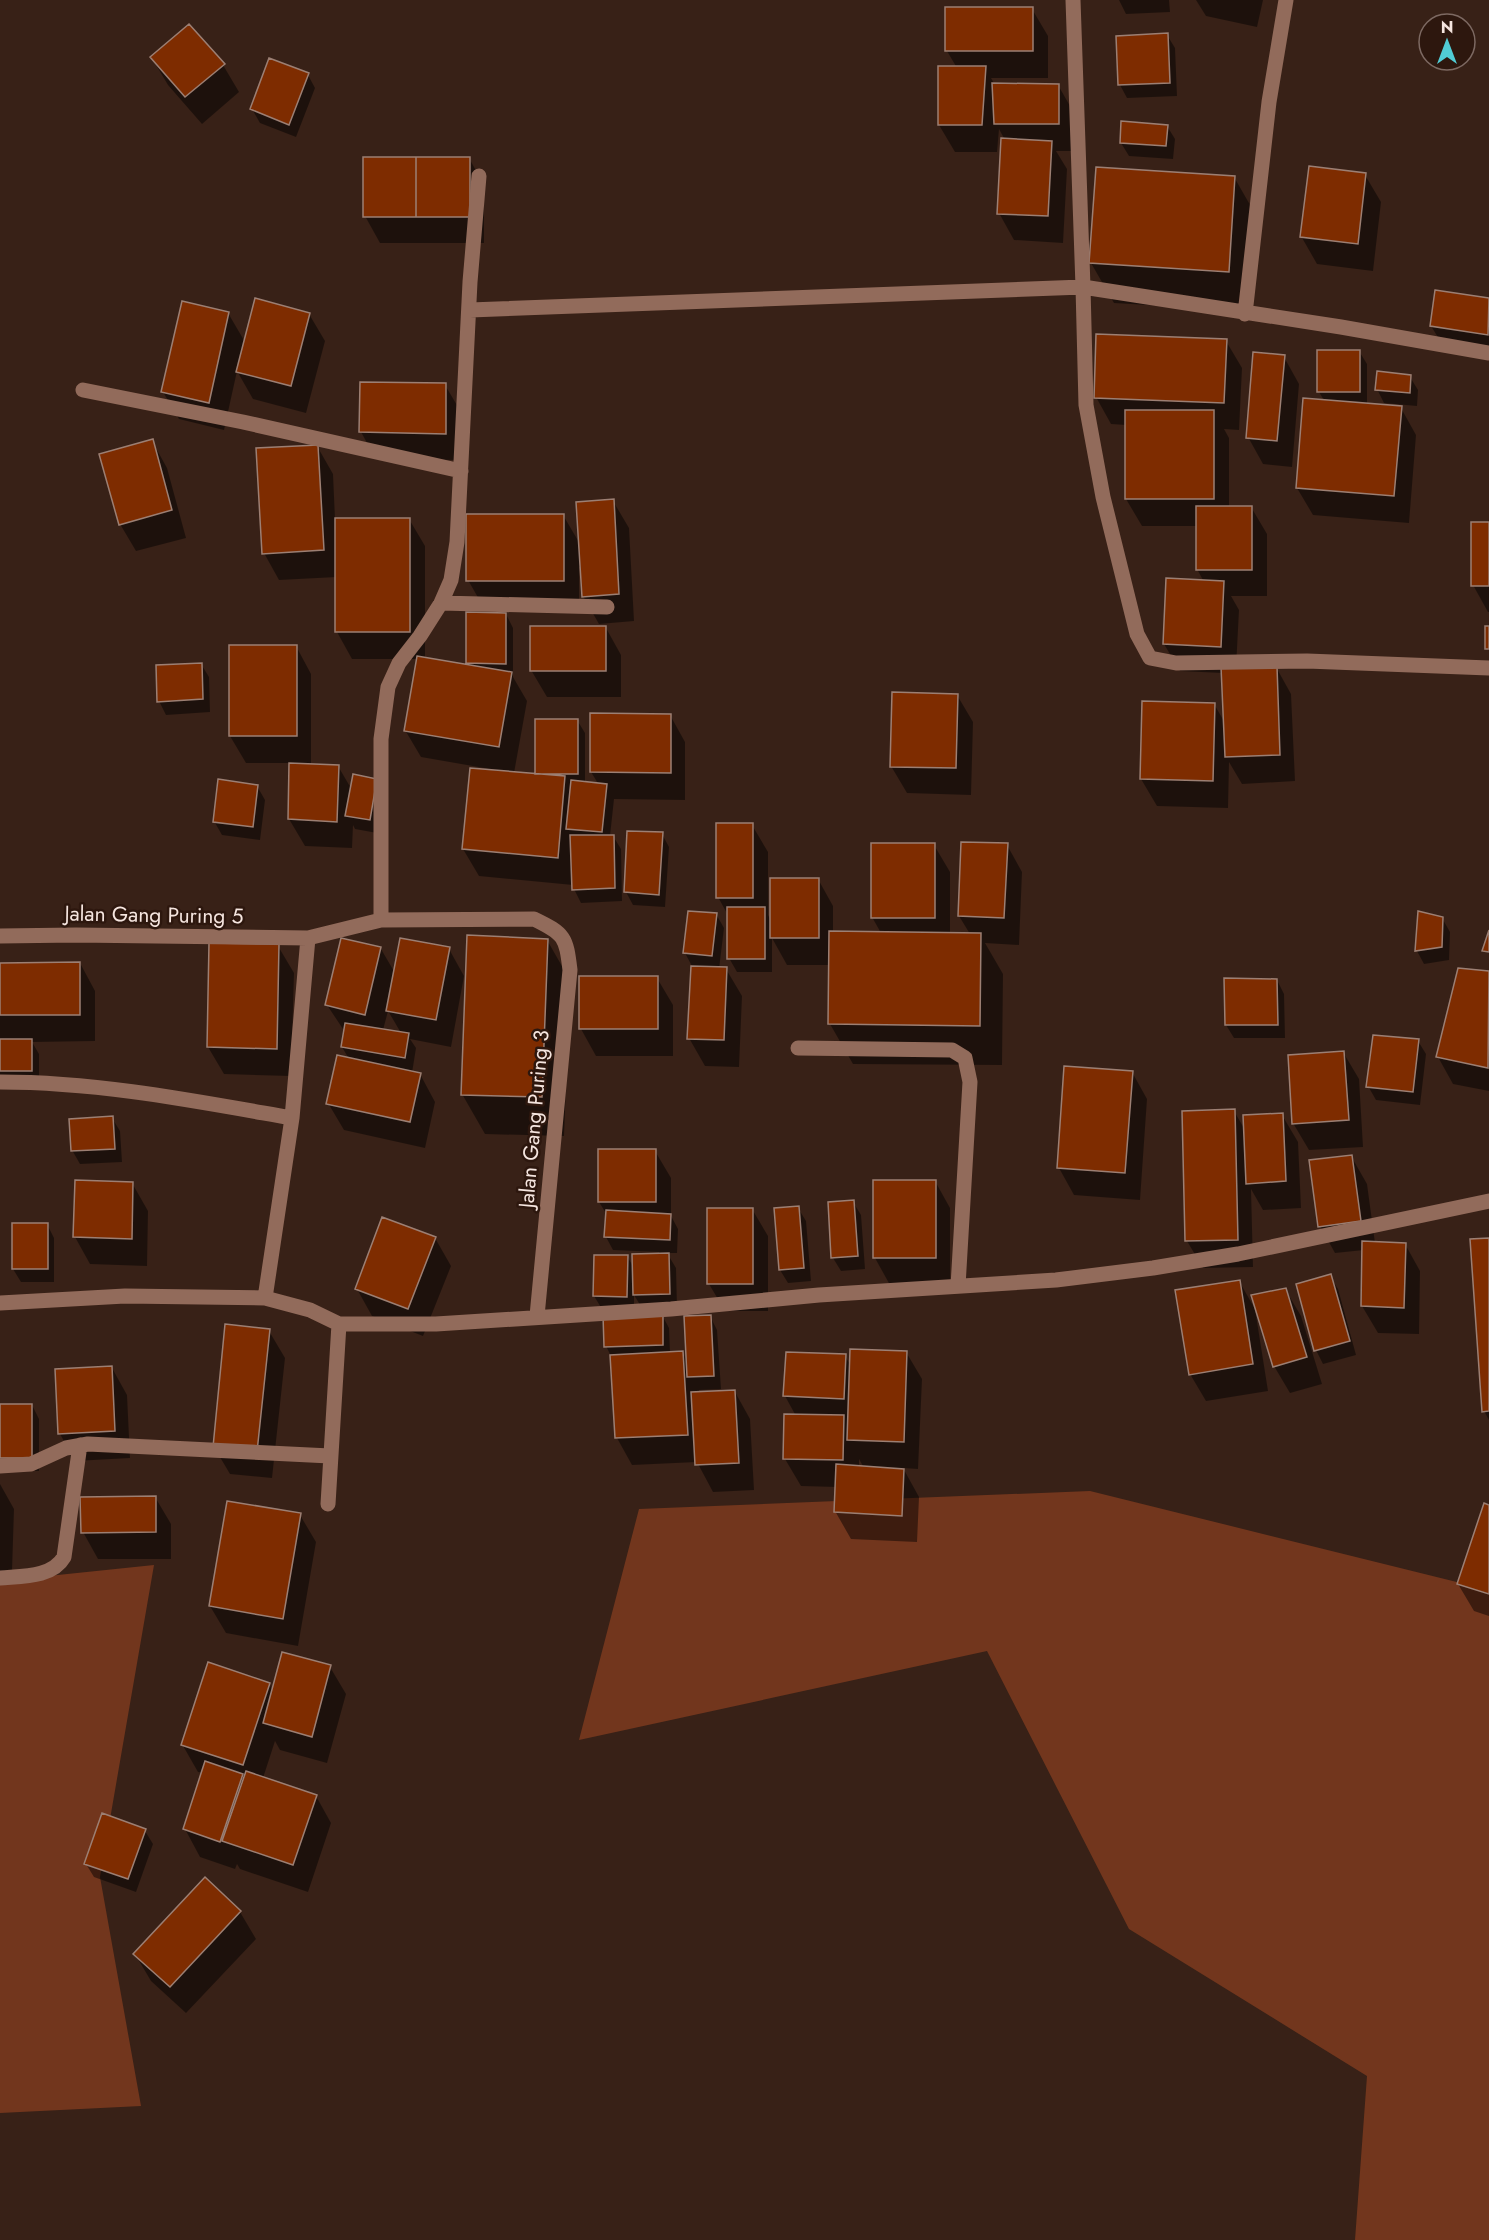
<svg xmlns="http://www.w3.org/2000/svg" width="1489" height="2240" font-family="Jost,sans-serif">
	<rect width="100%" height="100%" fill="#382117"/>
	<path fill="#72361d" d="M 1090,1491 L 1489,1590 L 1489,2240 L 1355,2240 L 1367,2076 L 1129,1929 L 987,1651 L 579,1740 L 639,1509 Z
		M 154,1565 L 100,1877 L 141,2106 L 0,2113 L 0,1581 Z"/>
	<path fill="#0007" fill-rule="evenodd" d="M 1119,0 L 1169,0 L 1170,12 L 1126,14 Z
		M 1196,0 L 1263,0 L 1257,27 L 1206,16 Z
		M 1032,9 L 1048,36 L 1048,78 L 991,78 L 995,85 L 1058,85 L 1074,113 L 1074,151 L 1056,151 L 1067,169 L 1063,243 L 1014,240 L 999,213 L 1005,140 L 999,129 L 997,152 L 955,152 L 939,125 L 939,68 L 957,68 L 947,51 Z
		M 1167,35 L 1175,48 L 1177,96 L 1127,98 L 1120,85 L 1117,37 Z
		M 152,58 L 223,65 L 239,92 L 202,124 L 168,85 Z
		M 308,75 L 315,88 L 296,137 L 260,123 L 252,109 Z
		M 1167,126 L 1175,139 L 1173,159 L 1129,156 L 1121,143 Z
		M 469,158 L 484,185 L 484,243 L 380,243 L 365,216 Z
		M 1365,175 L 1381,202 L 1373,271 L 1317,264 L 1301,236 Z
		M 1234,177 L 1257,217 L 1251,311 L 1114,303 L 1091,263 Z
		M 1436,291 L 1489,299 L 1489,347 L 1439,339 L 1431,326 Z
		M 228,313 L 245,342 L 309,314 L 325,341 L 306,413 L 253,399 L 237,371 L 224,430 L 179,419 L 163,392 Z
		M 1226,341 L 1242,368 L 1239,430 L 1224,429 L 1229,438 L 1229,507 L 1251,507 L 1267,534 L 1267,596 L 1231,596 L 1239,610 L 1236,668 L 1276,667 L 1291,694 L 1295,781 L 1242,784 L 1229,762 L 1228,808 L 1157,806 L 1141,779 L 1214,704 L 1225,723 L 1223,673 L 1180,671 L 1164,644 L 1204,582 L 1197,569 L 1197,526 L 1142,526 L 1126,499 L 1126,425 L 1111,424 L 1096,397 Z
		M 1359,351 L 1367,364 L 1367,405 L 1401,408 L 1416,435 L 1409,523 L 1313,515 L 1297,488 L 1325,402 L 1319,392 Z
		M 1284,357 L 1299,384 L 1292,467 L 1263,464 L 1248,437 Z
		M 1410,377 L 1418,390 L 1417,406 L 1384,403 L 1377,389 Z
		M 445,385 L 461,412 L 460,460 L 376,459 L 361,432 Z
		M 152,441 L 167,468 L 186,538 L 136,551 L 120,524 Z
		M 317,446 L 333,474 L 335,519 L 409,519 L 425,546 L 425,659 L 469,666 L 467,663 L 506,614 L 513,628 L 513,677 L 527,701 L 514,773 L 537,775 L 577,720 L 585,733 L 585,783 L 599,785 L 591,772 L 670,715 L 685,742 L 685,800 L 614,799 L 610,836 L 613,836 L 621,849 L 622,901 L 581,903 L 574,889 L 573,885 L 479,876 L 463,849 L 490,769 L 421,757 L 405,730 L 418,659 L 352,659 L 337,632 L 337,577 L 279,580 L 264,553 Z
		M 613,501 L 629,528 L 634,621 L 599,624 L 583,596 L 581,567 L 579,567 L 579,608 L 484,608 L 468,580 L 563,515 L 580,544 Z
		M 1489,523 L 1489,612 L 1488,612 L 1473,585 Z
		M 606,628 L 621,655 L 621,697 L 547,697 L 531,670 Z
		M 296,646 L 311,674 L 311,766 L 338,766 L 352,790 L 377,780 L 377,833 L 355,829 L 353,825 L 352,848 L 305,846 L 289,819 L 291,763 L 246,763 L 230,736 Z
		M 201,664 L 209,677 L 210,712 L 166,715 L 159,701 Z
		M 957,695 L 973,722 L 971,795 L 907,793 L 891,766 Z
		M 257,786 L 265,800 L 260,840 L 222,835 L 214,821 Z
		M 752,825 L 768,852 L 768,915 L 771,921 L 818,879 L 833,906 L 833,933 L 881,933 L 872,917 L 934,845 L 950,872 L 950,934 L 970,934 L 959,916 L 1007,845 L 1022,872 L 1019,945 L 985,943 L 1003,974 L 1002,1065 L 853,1064 L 830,1024 L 830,965 L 787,965 L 772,938 L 772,972 L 737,972 L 729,958 L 729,917 L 718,897 Z
		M 662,834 L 669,847 L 665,907 L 633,905 L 626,892 Z
		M 1419,913 L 1442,918 L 1450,932 L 1449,960 L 1424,964 L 1417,951 Z
		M 716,914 L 724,928 L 719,969 L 726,969 L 742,996 L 739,1067 L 705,1066 L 689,1038 L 693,968 L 685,953 Z
		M 547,940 L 570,980 L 564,1136 L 485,1134 L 462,1094 Z
		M 211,944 L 278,946 L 294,973 L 291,1076 L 224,1074 L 208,1047 Z
		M 381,949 L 395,973 L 449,949 L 464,976 L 451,1047 L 410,1039 L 416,1048 L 412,1073 L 420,1074 L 435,1102 L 425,1148 L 344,1130 L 328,1103 L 349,1059 L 342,1047 L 345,1032 L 327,1005 ZM 388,1011 L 394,1021 L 401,1033 L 383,1030 Z
		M 80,963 L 95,991 L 95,1041 L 32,1042 L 39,1054 L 39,1084 L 0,1084 L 0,964 Z
		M 1460,970 L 1489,972 L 1489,1091 L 1453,1084 L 1438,1057 Z
		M 657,978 L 673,1005 L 673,1056 L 596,1056 L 581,1029 Z
		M 1277,980 L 1284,994 L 1285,1038 L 1234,1038 L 1226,1025 Z
		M 1418,1041 L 1426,1054 L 1420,1105 L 1376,1100 L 1368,1086 Z
		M 1343,1052 L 1359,1079 L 1363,1147 L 1309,1150 L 1293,1123 Z
		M 1132,1072 L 1147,1099 L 1140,1200 L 1074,1195 L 1059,1168 Z
		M 1234,1111 L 1245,1130 L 1282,1115 L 1298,1142 L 1301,1208 L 1263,1210 L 1251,1189 L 1253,1267 L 1203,1268 L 1187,1241 Z
		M 112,1118 L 120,1131 L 122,1162 L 80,1164 L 72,1150 Z
		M 655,1151 L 671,1178 L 671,1216 L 678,1229 L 677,1253 L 667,1253 L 676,1268 L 677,1307 L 642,1308 L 634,1295 L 634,1310 L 602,1309 L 594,1296 L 627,1256 L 634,1268 L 659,1255 L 659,1252 L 613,1250 L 606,1237 L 607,1215 L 599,1202 Z
		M 1351,1156 L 1367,1184 L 1375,1243 L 1405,1244 L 1420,1271 L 1419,1334 L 1378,1333 L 1362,1306 L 1364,1250 L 1335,1253 L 1320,1226 Z
		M 935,1181 L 950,1208 L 950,1285 L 890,1285 L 875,1258 Z
		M 132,1183 L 148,1211 L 147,1266 L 90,1264 L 75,1237 Z
		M 853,1202 L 861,1215 L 865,1269 L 841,1271 L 833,1258 Z
		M 798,1208 L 806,1221 L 811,1281 L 788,1283 L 780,1270 Z
		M 709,1209 L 752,1209 L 768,1236 L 768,1311 L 725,1311 L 709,1284 Z
		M 47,1224 L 54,1238 L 54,1282 L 21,1282 L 13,1269 Z
		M 435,1238 L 451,1266 L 423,1336 L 372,1316 L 357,1289 Z
		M 1489,1239 L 1489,1420 L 1484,1411 Z
		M 1330,1276 L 1338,1289 L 1356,1355 L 1323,1364 L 1316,1350 Z
		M 1239,1281 L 1255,1309 L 1268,1391 L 1206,1401 L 1190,1374 Z
		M 1285,1289 L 1301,1316 L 1322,1384 L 1290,1393 L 1274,1366 Z
		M 662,1315 L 669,1328 L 670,1353 L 682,1352 L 688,1362 L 710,1316 L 717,1330 L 721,1389 L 699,1390 L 699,1394 L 735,1392 L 750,1419 L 754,1490 L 713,1492 L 697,1462 L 632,1465 L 617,1438 L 612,1358 L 606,1346 Z
		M 269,1331 L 285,1358 L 272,1478 L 230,1474 L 214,1447 Z
		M 906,1352 L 922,1379 L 918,1469 L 903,1468 L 919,1497 L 917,1542 L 851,1539 L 835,1511 L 837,1487 L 801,1486 L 785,1459 L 796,1416 L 785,1396 L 787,1353 L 845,1356 L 851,1366 ZM 859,1459 L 864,1468 L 859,1467 Z
		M 112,1368 L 127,1395 L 130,1458 L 75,1461 L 60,1434 Z
		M 0,1405 L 32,1405 L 39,1419 L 39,1471 L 0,1471 Z
		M 0,1484 L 14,1509 L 12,1571 L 0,1571 Z
		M 155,1497 L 171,1524 L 171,1559 L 98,1559 L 83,1532 Z
		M 1489,1506 L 1489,1616 L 1474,1611 L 1458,1584 Z
		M 300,1515 L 316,1542 L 298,1646 L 226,1633 L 210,1606 Z
		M 330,1667 L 346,1694 L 327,1763 L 280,1750 L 275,1741 L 263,1778 L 316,1796 L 331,1823 L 308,1892 L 240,1869 L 237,1864 L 235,1869 L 200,1857 L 185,1829 L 203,1773 L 198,1772 L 182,1744 L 269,1684 L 273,1691 Z
		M 145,1831 L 153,1844 L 136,1892 L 94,1877 L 86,1864 Z
		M 205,1880 L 240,1912 L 256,1939 L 186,2013 L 151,1981 L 135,1954 Z"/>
	<path fill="#7e2c00" stroke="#9c7f73" stroke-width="1.5" d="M 945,7 L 1033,7 L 1033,51 L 945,51 Z
		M 189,24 L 225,64 L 185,97 L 150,57 Z
		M 1168,33 L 1170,83 L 1118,85 L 1116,36 Z
		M 269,58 L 309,73 L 289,125 L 250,109 Z
		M 938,66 L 986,66 L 982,125 L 938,125 Z
		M 992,83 L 1059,84 L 1059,124 L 994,124 Z
		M 1121,121 L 1168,125 L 1166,146 L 1120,143 Z
		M 1001,138 L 1052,141 L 1048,216 L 997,214 Z
		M 363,157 L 416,157 L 416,217 L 363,217 Z
		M 416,157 L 470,157 L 470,217 L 416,217 Z
		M 1309,166 L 1366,173 L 1358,244 L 1300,237 Z
		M 1096,167 L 1235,176 L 1229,272 L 1089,263 Z
		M 1435,290 L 1489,298 L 1488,335 L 1430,326 Z
		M 255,298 L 310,313 L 291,386 L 236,372 Z
		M 182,301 L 229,312 L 209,403 L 161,392 Z
		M 1096,334 L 1227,339 L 1224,403 L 1094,398 Z
		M 1317,350 L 1360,350 L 1360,392 L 1317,392 Z
		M 1253,352 L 1285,355 L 1277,441 L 1246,438 Z
		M 1377,371 L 1411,375 L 1410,393 L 1375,390 Z
		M 360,382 L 446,383 L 446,434 L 359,432 Z
		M 1303,398 L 1402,406 L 1394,496 L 1296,488 Z
		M 1125,410 L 1214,410 L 1214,499 L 1125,499 Z
		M 153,439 L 172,510 L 119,525 L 99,454 Z
		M 318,445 L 324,550 L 262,554 L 256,448 Z
		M 614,499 L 619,594 L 582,597 L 576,502 Z
		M 1196,506 L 1252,506 L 1252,570 L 1196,570 Z
		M 466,514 L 564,514 L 564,581 L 466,581 Z
		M 335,518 L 410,518 L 410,632 L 335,632 Z
		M 1471,522 L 1489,522 L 1489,586 L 1471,586 Z
		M 1166,578 L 1224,581 L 1221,647 L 1163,644 Z
		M 466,612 L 506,613 L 506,664 L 466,663 Z
		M 530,626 L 606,626 L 606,671 L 530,671 Z
		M 1485,626 L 1489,626 L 1489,649 L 1485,649 Z
		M 229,645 L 297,645 L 297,736 L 229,736 Z
		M 417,656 L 512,672 L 499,747 L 404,731 Z
		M 202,663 L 203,699 L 157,702 L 156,665 Z
		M 1277,666 L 1280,755 L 1225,757 L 1221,667 Z
		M 892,692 L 958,694 L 956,768 L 890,767 Z
		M 1142,701 L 1215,703 L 1213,781 L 1140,779 Z
		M 590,713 L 671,714 L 671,773 L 590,772 Z
		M 535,719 L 578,719 L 578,774 L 535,774 Z
		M 289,763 L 339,765 L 337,822 L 288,819 Z
		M 470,768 L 565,776 L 558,858 L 462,849 Z
		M 353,774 L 377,779 L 370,820 L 345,816 Z
		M 218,779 L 258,785 L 253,827 L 213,822 Z
		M 571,780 L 607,784 L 602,832 L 566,829 Z
		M 716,823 L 753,823 L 753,898 L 716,898 Z
		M 627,831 L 663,832 L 659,895 L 624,892 Z
		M 570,835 L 614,835 L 615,888 L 572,890 Z
		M 961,842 L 1008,843 L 1004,918 L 958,916 Z
		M 871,843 L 935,843 L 935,918 L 871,918 Z
		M 770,878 L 819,878 L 819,938 L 770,938 Z
		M 727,907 L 765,907 L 765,959 L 727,959 Z
		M 688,911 L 717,913 L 712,956 L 683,953 Z
		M 1418,911 L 1443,917 L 1442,947 L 1415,951 Z
		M 1489,930 L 1489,952 L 1482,951 Z
		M 829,931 L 981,933 L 980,1026 L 828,1024 Z
		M 467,935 L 548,939 L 542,1097 L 461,1095 Z
		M 341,938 L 381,947 L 365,1015 L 325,1005 Z
		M 400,938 L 450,947 L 436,1020 L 386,1011 Z
		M 209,943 L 279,944 L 277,1049 L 207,1047 Z
		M 80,962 L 80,1015 L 0,1015 L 0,963 Z
		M 691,966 L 727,967 L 724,1040 L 687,1039 Z
		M 1458,968 L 1489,971 L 1488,1068 L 1436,1057 Z
		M 579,976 L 658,976 L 658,1029 L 579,1029 Z
		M 1224,978 L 1277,979 L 1278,1025 L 1225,1025 Z
		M 345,1023 L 409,1033 L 405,1058 L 341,1047 Z
		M 1373,1035 L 1419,1039 L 1413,1092 L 1366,1087 Z
		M 0,1039 L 32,1039 L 32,1071 L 0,1071 Z
		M 1344,1051 L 1349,1120 L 1292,1124 L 1288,1055 Z
		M 337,1055 L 421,1073 L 410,1122 L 326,1104 Z
		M 1064,1066 L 1133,1071 L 1125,1173 L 1057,1168 Z
		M 1235,1109 L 1238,1240 L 1185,1241 L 1182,1111 Z
		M 1283,1113 L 1286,1181 L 1246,1184 L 1243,1115 Z
		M 113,1116 L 115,1149 L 71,1151 L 69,1119 Z
		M 598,1149 L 656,1149 L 656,1202 L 598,1202 Z
		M 1352,1155 L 1361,1221 L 1318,1227 L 1309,1160 Z
		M 75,1180 L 133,1182 L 132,1239 L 73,1237 Z
		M 873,1180 L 936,1180 L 936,1258 L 873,1258 Z
		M 854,1200 L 858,1256 L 831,1258 L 828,1202 Z
		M 799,1206 L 804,1268 L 779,1270 L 774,1208 Z
		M 707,1208 L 753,1208 L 753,1284 L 707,1284 Z
		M 606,1210 L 671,1214 L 670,1240 L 604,1237 Z
		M 382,1217 L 436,1237 L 408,1309 L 355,1289 Z
		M 12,1223 L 48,1223 L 48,1269 L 12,1269 Z
		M 1489,1238 L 1489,1411 L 1482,1412 L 1470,1239 Z
		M 1362,1241 L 1406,1243 L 1404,1308 L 1361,1306 Z
		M 669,1253 L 670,1294 L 633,1295 L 632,1254 Z
		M 594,1255 L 628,1255 L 627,1297 L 593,1296 Z
		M 1331,1274 L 1350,1341 L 1314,1351 L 1296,1284 Z
		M 1240,1280 L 1253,1364 L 1189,1375 L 1175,1290 Z
		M 1286,1288 L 1307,1357 L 1273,1367 L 1251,1295 Z
		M 663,1313 L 663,1345 L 604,1347 L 603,1315 Z
		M 711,1315 L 714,1376 L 687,1377 L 684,1316 Z
		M 225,1324 L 270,1329 L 257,1452 L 213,1447 Z
		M 850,1349 L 907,1351 L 904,1442 L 847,1440 Z
		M 683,1351 L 688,1435 L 615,1438 L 610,1355 Z
		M 786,1352 L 846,1354 L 844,1399 L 783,1396 Z
		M 112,1366 L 115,1431 L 58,1434 L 55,1369 Z
		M 735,1390 L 739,1463 L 695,1465 L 691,1392 Z
		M 0,1404 L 32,1404 L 32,1458 L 0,1458 Z
		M 784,1414 L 844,1415 L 843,1460 L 783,1459 Z
		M 836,1464 L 904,1469 L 902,1516 L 834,1512 Z
		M 156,1496 L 156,1532 L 81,1533 L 80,1497 Z
		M 227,1501 L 301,1513 L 283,1619 L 209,1606 Z
		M 1484,1503 L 1489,1505 L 1489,1594 L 1457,1584 Z
		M 282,1652 L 331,1665 L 312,1737 L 263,1723 Z
		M 208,1662 L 270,1683 L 243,1765 L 181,1745 Z
		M 205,1761 L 243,1774 L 220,1842 L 183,1829 Z
		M 246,1771 L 317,1795 L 293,1865 L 222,1841 Z
		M 102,1813 L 146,1829 L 128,1879 L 84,1864 Z
		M 205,1877 L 241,1911 L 170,1987 L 133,1954 Z"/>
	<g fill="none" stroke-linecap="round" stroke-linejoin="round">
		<path stroke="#926b5b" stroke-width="15" d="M 1073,0 L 1083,287 L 1341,327 L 1489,353
			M 470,310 L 1083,287 L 1086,405 L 1103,497 L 1137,634 L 1150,658 L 1176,663 L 1307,661 L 1489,668
			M 1245,314 L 1269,102 L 1286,0
			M 83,390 L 243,422 L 461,471
			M 441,603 L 607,607
			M 381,920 L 381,739 L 388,687 L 399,663 L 420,636 L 441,603 L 451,580 L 457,542 L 470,282 L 479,176
			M 0,936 L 76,935 L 308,938 L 381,920 L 534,919 C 565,934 566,937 570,970 L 537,1316
			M 308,938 L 292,1118 L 265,1298 L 310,1310 L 339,1324 L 436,1324 L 671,1309 L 819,1295 L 1056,1280 L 1153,1268 L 1238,1254 L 1489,1201
			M 798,1048 L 952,1050 L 965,1058 L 970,1082 L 958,1286
			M 0,1082 C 99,1082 195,1101 292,1118
			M 0,1303 L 125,1296 L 265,1298
			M 0,1466 L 31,1464 L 66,1448 L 88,1444 L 330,1456
			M 328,1504 L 339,1324
			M 0,1578 C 21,1576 52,1578 64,1557 L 80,1445"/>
	</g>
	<g text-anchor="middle" stroke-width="5" stroke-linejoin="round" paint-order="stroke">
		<g font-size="21" fill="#f5e5df" stroke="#2d170e">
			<text transform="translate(154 915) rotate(1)" y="7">Jalan Gang Puring 5</text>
			<text transform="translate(534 1119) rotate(-85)" y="7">Jalan Gang Puring 3</text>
		</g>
	</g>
	<g transform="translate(1447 42)"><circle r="28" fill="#2d170e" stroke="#7d6962" stroke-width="1.5"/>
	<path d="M0-4.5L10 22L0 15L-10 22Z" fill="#51ccd5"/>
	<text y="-9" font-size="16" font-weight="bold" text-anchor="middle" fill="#f5e5df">N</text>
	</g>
</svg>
